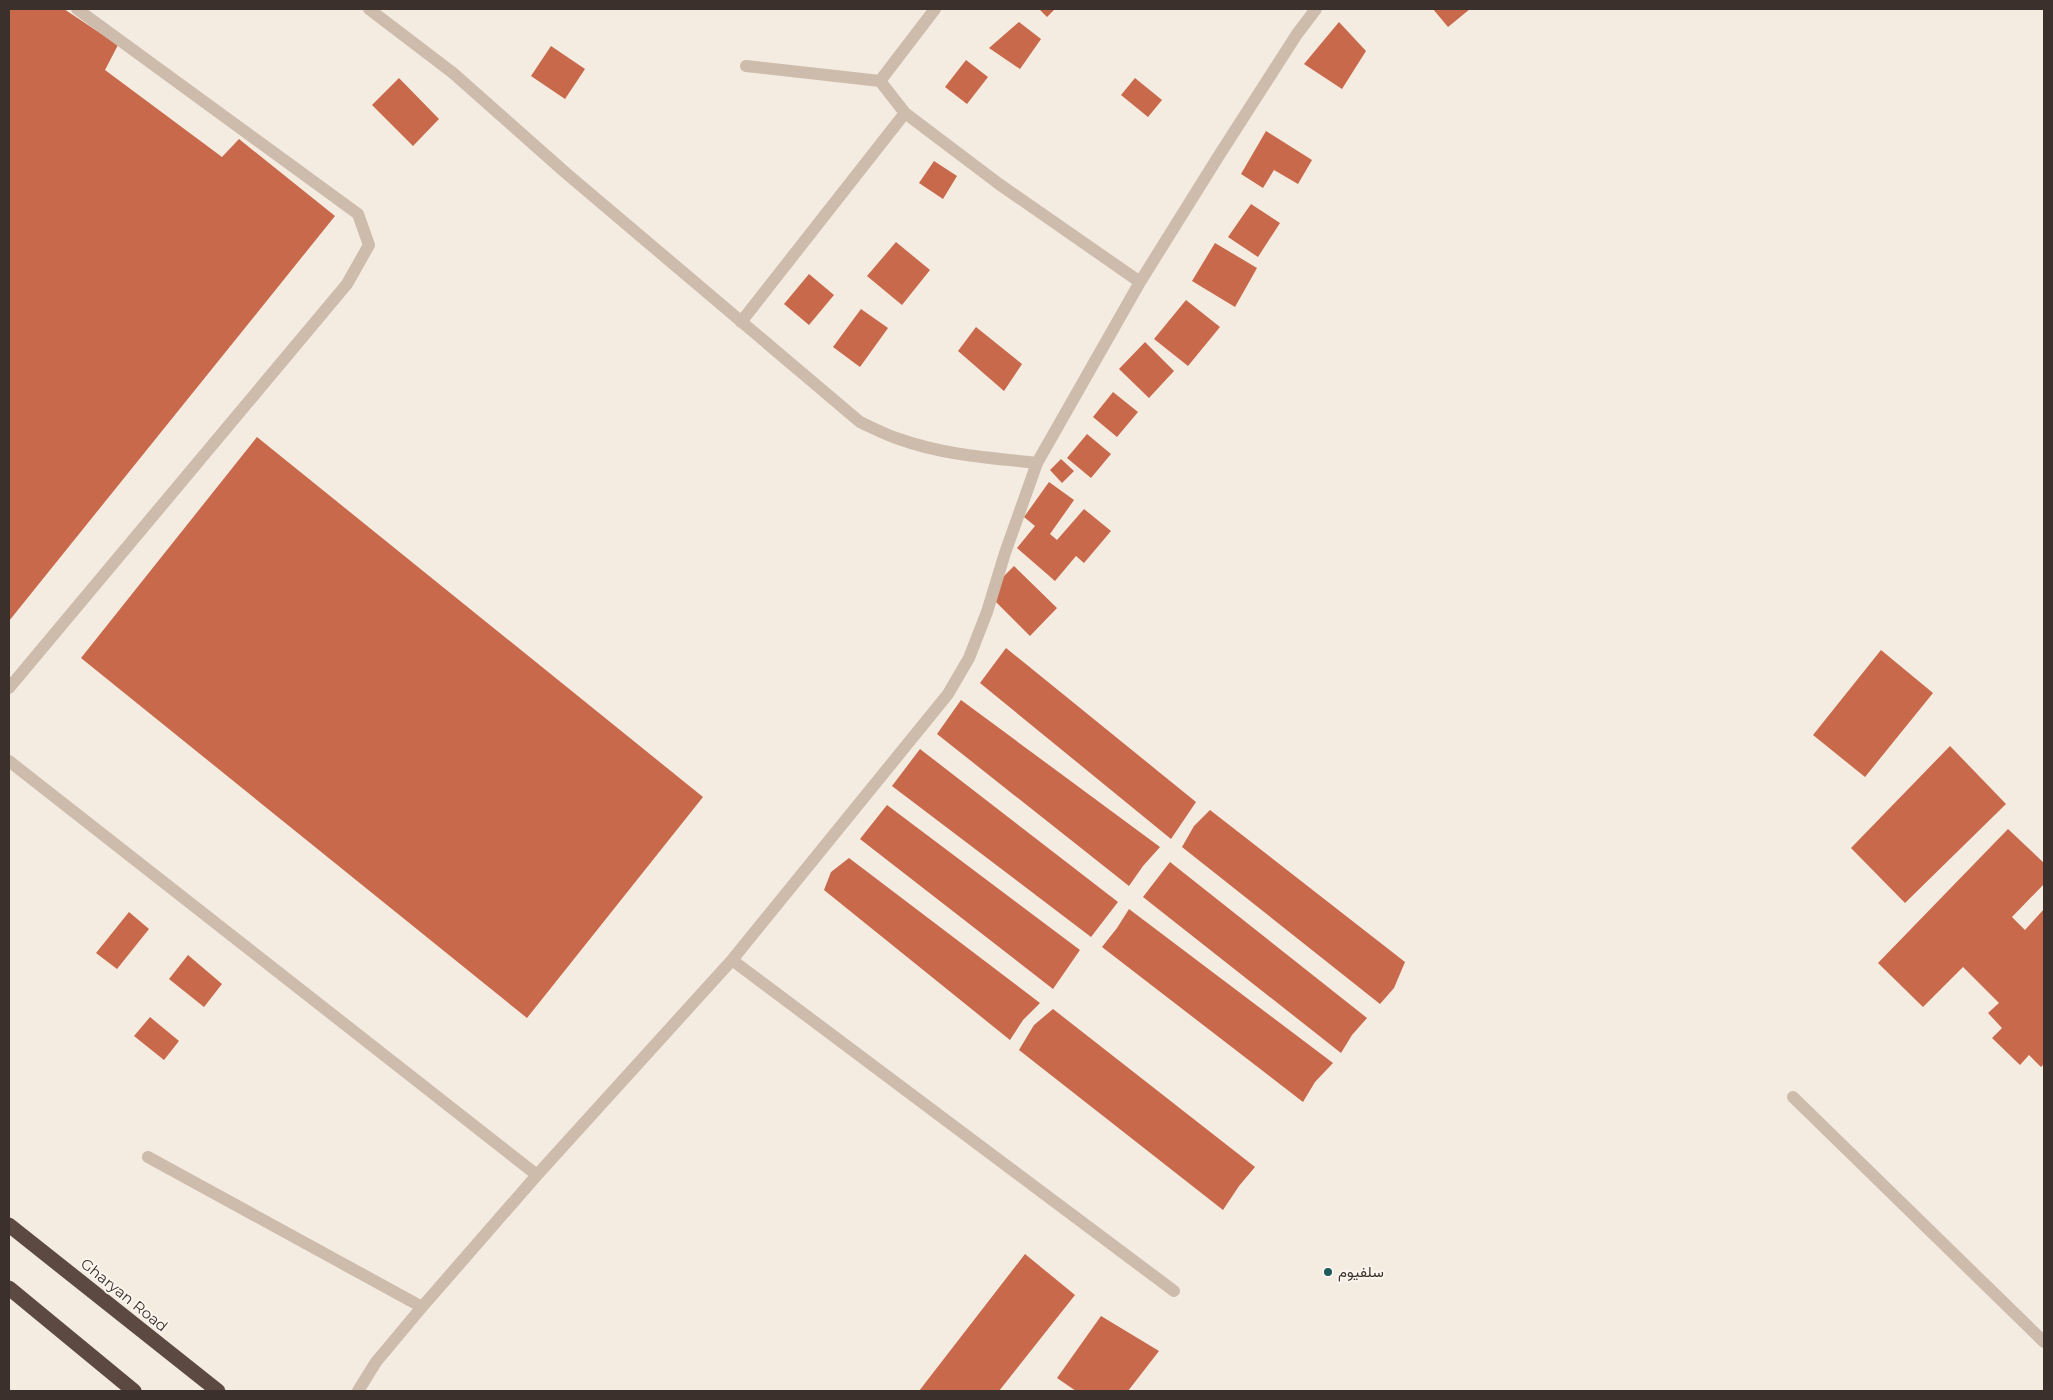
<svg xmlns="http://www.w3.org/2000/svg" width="2053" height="1400" font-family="Montserrat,Vazirmatn,sans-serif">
	<rect width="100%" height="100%" fill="#f4ebe1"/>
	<path fill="#c8694b" d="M 9,9 L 64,9 L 118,45 L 105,70 L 222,157 L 239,139 L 335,216 L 9,621 Z
		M 1039,9 L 1055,9 L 1047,17 Z
		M 1433,9 L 1470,9 L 1448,27 Z
		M 1019,22 L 1041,39 L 1020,69 L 989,48 Z
		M 1339,22 L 1366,51 L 1342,89 L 1304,64 Z
		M 551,46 L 585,69 L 565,99 L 531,76 Z
		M 966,60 L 988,77 L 967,104 L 945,87 Z
		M 399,78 L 439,119 L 413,146 L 372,105 Z
		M 1135,78 L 1162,100 L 1148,117 L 1121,95 Z
		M 1266,131 L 1312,160 L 1298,184 L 1274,170 L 1263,188 L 1241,174 Z
		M 934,161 L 957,176 L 943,199 L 919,183 Z
		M 1251,204 L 1280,223 L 1258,257 L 1228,237 Z
		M 896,242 L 930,270 L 902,305 L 867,276 Z
		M 1215,243 L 1257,268 L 1235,307 L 1192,281 Z
		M 809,274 L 834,295 L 809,325 L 784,304 Z
		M 1186,300 L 1220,327 L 1188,366 L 1154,339 Z
		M 861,309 L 888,328 L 860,367 L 833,347 Z
		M 976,327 L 1022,364 L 1004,391 L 958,351 Z
		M 1145,342 L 1174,371 L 1149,398 L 1119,369 Z
		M 1113,392 L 1138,412 L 1117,437 L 1093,417 Z
		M 1087,434 L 1111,454 L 1091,478 L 1067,458 Z
		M 257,437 L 703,797 L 527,1018 L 81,658 Z
		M 1061,459 L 1074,471 L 1062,483 L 1050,470 Z
		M 1049,482 L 1074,500 L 1050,534 L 1057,540 L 1084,509 L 1111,531 L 1084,563 L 1076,556 L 1055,581 L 1017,548 L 1035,526 L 1024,517 Z
		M 1014,566 L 1057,608 L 1030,636 L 987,593 Z
		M 1006,648 L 1196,802 L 1171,839 L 980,683 Z
		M 1881,650 L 1933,693 L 1865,777 L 1813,735 Z
		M 961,700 L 1160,847 L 1143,866 L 1129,886 L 937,734 Z
		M 1950,746 L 2006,804 L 1905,903 L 1851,848 Z
		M 920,749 L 1118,902 L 1091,937 L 892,786 Z
		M 887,805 L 1080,950 L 1053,989 L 860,839 Z
		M 1210,810 L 1405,962 L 1394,988 L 1380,1004 L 1182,847 L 1194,826 Z
		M 2008,829 L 2044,863 L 2044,884 L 2012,917 L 2025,930 L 2044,909 L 2044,1064 L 2041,1067 L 2029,1055 L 2020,1065 L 1992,1038 L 2002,1028 L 1988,1013 L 1999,1003 L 1963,967 L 1923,1007 L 1878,963 Z
		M 849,858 L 1040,1003 L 1023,1020 L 1010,1040 L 824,890 L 831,872 Z
		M 1170,862 L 1367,1018 L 1352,1035 L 1341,1053 L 1143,897 Z
		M 1129,909 L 1333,1063 L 1315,1082 L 1303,1102 L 1102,947 L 1117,928 Z
		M 129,912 L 149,929 L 117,969 L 96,953 Z
		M 188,955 L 222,984 L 204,1007 L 169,979 Z
		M 1053,1009 L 1255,1167 L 1239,1186 L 1223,1210 L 1019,1050 L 1034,1025 Z
		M 150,1017 L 179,1041 L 164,1060 L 134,1036 Z
		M 1025,1254 L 1075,1295 L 999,1391 L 919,1391 Z
		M 1101,1316 L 1159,1351 L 1128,1391 L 1076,1391 L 1057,1378 Z"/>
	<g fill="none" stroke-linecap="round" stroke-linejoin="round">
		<path stroke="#cdbbac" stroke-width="12" d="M 369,9 L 453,73 L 567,174 L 860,422 C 873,428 886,435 899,439 C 943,455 992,458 1037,463
			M 746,66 L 880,81 L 905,113 L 999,184 L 1140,282
			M 880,81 L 935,9
			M 741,322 L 905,113
			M 9,688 L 347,284 L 369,245 L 358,214 L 77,9
			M 9,761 L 537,1175
			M 732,960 L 1174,1291
			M 1793,1097 L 2044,1342
			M 148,1157 L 422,1307
			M 358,1391 L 376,1362 L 422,1307 L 537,1175 L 732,960 L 948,694 L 969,658 L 987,612 L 1005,553 L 1037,463 L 1140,282 L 1218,157 L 1297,34 L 1316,9"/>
		<path stroke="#5c4a42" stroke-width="15" d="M 9,1225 L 218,1391
			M 9,1288 L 134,1391"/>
	</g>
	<circle fill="#1f5a5e" stroke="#fbf5ee" stroke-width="2" cx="1328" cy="1272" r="5"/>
	<g text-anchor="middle" stroke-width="4" stroke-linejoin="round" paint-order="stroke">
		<g font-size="15" fill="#3b302b" stroke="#fbf5ee" text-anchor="start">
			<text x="1338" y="1277">سلفيوم</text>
		</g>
		<g font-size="15" fill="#3b302b" stroke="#fbf5ee">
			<text transform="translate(124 1295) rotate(39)" y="5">Gharyan Road</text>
		</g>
	</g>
	<rect width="2053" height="1400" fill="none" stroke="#3b302b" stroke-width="20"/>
</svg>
